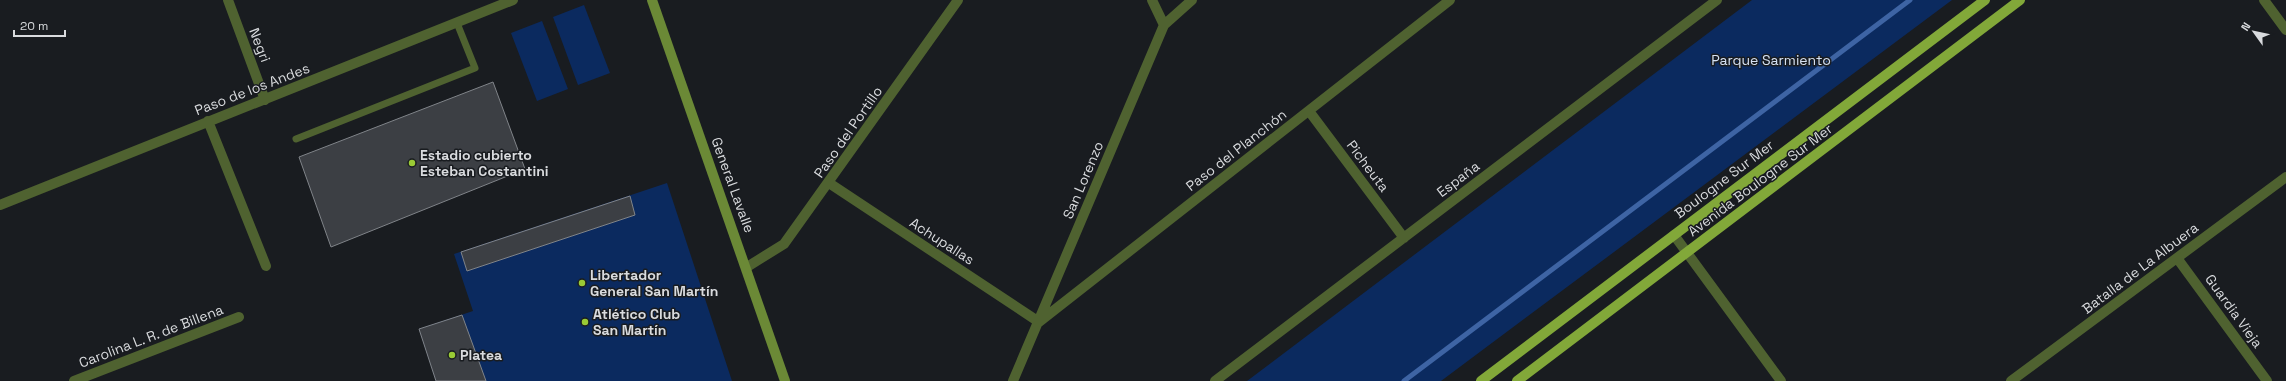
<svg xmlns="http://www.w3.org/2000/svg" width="2286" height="381" font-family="'Space Grotesk',sans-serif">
	<rect width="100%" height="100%" fill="#191c20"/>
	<path fill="#0b2a5f" d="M 1752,0 L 1952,0 L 1441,381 L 1247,381 Z
		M 584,5 L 610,73 L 578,85 L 553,17 Z
		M 542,21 L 568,89 L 537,101 L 511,33 Z
		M 667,183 L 732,381 L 436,381 L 419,329 L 473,311 L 454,254 Z"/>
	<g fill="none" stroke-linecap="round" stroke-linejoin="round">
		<path stroke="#3e64a4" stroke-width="5" d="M 1404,381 L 1910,0"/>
	</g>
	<path fill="#3c3f44" stroke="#808489" d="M 493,82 L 525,169 L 331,247 L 299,157 Z
		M 630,196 L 635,215 L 467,271 L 461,252 Z
		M 462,315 L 486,381 L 436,381 L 419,329 Z"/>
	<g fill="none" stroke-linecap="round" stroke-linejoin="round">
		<path stroke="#4f6230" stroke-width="7" d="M 296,139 L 475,68 L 457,23"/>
		<path stroke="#4f6230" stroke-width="10" d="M 228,0 L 265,100
			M 1152,0 L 1164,25
			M 2264,0 L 2286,30
			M 1309,111 L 1404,238
			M 208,121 L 266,266
			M 829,183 L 1039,322 L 1450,0
			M 0,205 L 513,0
			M 1674,235 L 1781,381
			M 2177,258 L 2267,381
			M 747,267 L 784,244 L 958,0
			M 74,381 L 239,317
			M 1013,381 L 1164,25 L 1192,0
			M 1215,381 L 1717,0
			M 2011,381 L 2286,177"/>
		<path stroke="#6b8936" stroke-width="10" d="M 652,0 L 785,381"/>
		<path stroke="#82a839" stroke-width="10" d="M 1481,381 L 1985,0
			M 1517,381 L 2020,0"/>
	</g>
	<g fill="#9acb35" stroke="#191c20" stroke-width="1.5">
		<circle cx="412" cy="163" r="4"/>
		<circle cx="582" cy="283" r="4"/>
		<circle cx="585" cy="322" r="4"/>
		<circle cx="452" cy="355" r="4"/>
	</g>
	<g text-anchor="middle" stroke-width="3" stroke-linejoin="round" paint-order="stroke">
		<g font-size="14" fill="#d9dbde" stroke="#191c20">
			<text transform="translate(260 45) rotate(69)" y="5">Negri</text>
			<text transform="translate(252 89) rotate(-21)" y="5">Paso de los Andes</text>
			<text transform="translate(848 132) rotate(-55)" y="5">Paso del Portillo</text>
			<text transform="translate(1236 150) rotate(-38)" y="5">Paso del Planchón</text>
			<text transform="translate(1368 166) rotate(53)" y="5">Picheuta</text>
			<text transform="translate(1458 179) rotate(-37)" y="5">España</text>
			<text transform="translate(1724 179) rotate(-37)" y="5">Boulogne Sur Mer</text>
			<text transform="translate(1083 180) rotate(-67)" y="5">San Lorenzo</text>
			<text transform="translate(1760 180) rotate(-37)" y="5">Avenida Boulogne Sur Mer</text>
			<text transform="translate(733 185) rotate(70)" y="5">General Lavalle</text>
			<text transform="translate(942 241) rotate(33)" y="5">Achupallas</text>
			<text transform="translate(2140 268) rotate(-37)" y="5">Batalla de La Albuera</text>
			<text transform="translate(2234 311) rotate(54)" y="5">Guardia Vieja</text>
			<text transform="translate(151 336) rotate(-21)" y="5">Carolina L. R. de Billena</text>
		</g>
		<g font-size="14" fill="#d5e1f3" stroke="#191c20">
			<text x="1771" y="65">Parque Sarmiento</text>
		</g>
		<g font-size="14" font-weight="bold" fill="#d9dbde" stroke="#191c20" text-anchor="start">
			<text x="420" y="160">Estadio cubierto<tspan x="420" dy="16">Esteban Costantini</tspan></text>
			<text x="590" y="280">Libertador<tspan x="590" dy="16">General San Martín</tspan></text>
			<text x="593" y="319">Atlético Club<tspan x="593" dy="16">San Martín</tspan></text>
			<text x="460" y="360">Platea</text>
		</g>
	</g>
	<g transform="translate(2254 32) rotate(303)" stroke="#191c20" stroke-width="3" paint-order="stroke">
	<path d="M0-3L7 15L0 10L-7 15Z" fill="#d9dbde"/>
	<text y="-6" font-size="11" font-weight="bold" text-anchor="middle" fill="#d9dbde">N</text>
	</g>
	<path d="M14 30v6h51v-6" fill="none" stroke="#d9dbde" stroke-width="2"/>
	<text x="20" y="30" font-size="12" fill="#d9dbde" stroke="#191c20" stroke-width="3" paint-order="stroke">20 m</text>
</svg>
